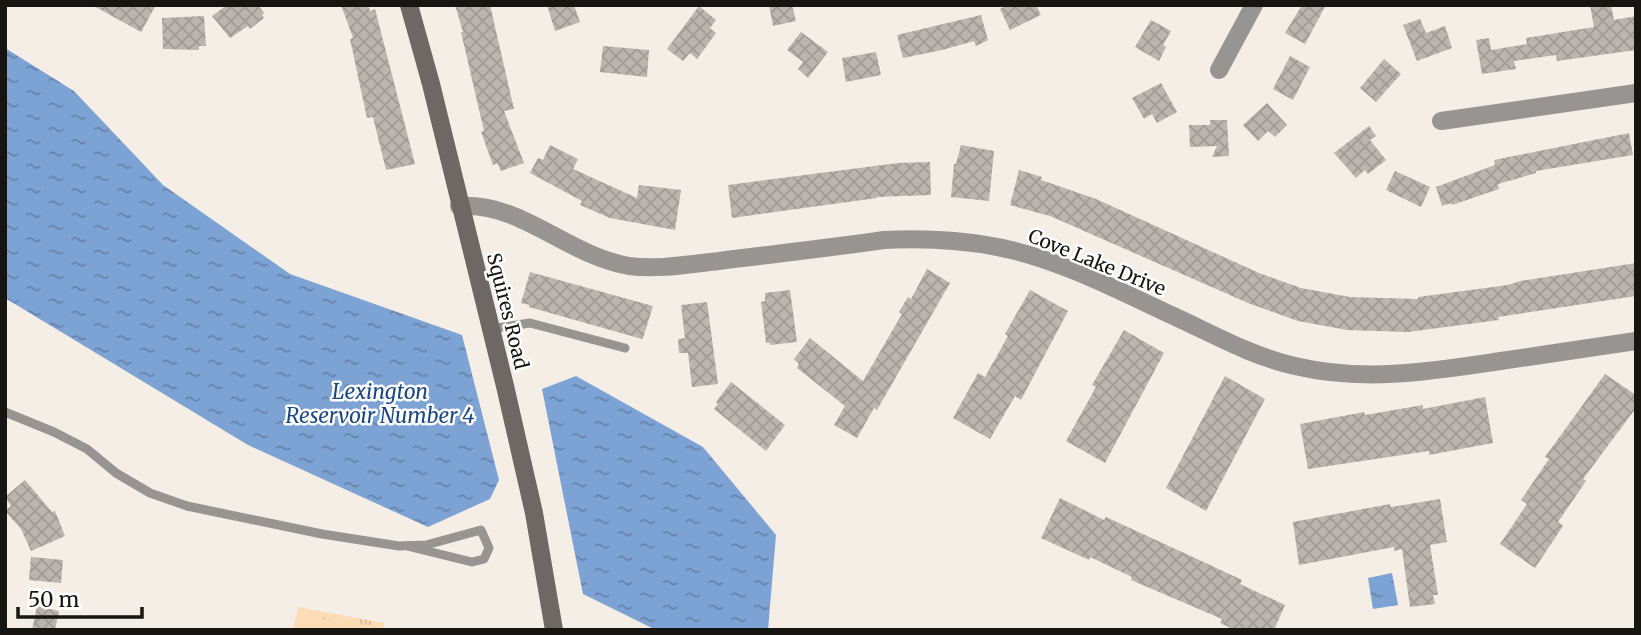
<svg xmlns="http://www.w3.org/2000/svg" width="1641" height="635" font-family="Merriweather,serif">
	<defs>
		<pattern id="park-tufts" width="24" height="20" patternUnits="userSpaceOnUse" patternTransform="scale(1.75)"><rect width="24" height="20" fill="#fcdcb7"/><path d="M3 7l-1-3M5 7V3M7 7l1-3M15 17l-1-3M17 17v-4M19 17l1-3" fill="none" stroke="#d7bc9c"/></pattern>
		<pattern id="water-ripples" width="26" height="14" patternUnits="userSpaceOnUse" patternTransform="scale(1.75)"><rect width="26" height="14" fill="#7da2d4"/><path d="M2 4q2-2 4 0t4 0M15 11q2-2 4 0t4 0" fill="none" stroke="#6583ab"/></pattern>
		<pattern id="building-cross-hatch" width="8" height="8" patternUnits="userSpaceOnUse" patternTransform="scale(1.75)"><rect width="8" height="8" fill="#bcb5ae"/><path d="M0 0l8 8M0 8l8-8" fill="none" stroke="#a19b95"/></pattern>
	</defs>
	<rect width="100%" height="100%" fill="#f5eee6"/>
	<path fill="url(#park-tufts)" d="M 298,607 L 384,623 L 383,630 L 293,630 Z"/>
	<path fill="#fcdcb7" d="M 310,617 L 368,627 L 367,630 L 297,630 L 299,621 L 308,623 Z"/>
	<path fill="url(#water-ripples)" d="M 5,48 L 74,91 L 163,185 L 290,274 L 462,335 L 499,480 L 490,499 L 428,527 L 248,445 L 5,298 Z
		M 576,376 L 703,447 L 776,535 L 768,630 L 656,630 L 583,594 L 542,389 Z
		M 1392,573 L 1398,605 L 1373,609 L 1368,578 Z"/>
	<path fill="url(#building-cross-hatch)" d="M 92,5 L 156,5 L 141,32 Z
		M 227,5 L 258,5 L 264,13 L 262,15 L 264,18 L 250,29 L 248,26 L 230,38 L 212,16 Z
		M 341,5 L 368,5 L 370,11 L 375,9 L 415,164 L 386,170 L 373,117 L 367,118 L 350,39 L 353,38 Z
		M 455,5 L 490,5 L 514,109 L 504,111 L 524,163 L 501,171 L 497,163 L 493,165 L 481,132 L 484,131 L 461,32 L 463,32 Z
		M 547,5 L 574,5 L 580,22 L 555,31 Z
		M 769,5 L 792,5 L 796,21 L 773,26 Z
		M 1007,5 L 1036,5 L 1041,15 L 1010,30 L 1000,9 Z
		M 1302,5 L 1326,5 L 1305,44 L 1285,33 Z
		M 1590,5 L 1611,5 L 1614,20 L 1636,16 L 1636,50 L 1557,61 L 1556,55 L 1514,61 L 1516,69 L 1482,74 L 1476,40 L 1489,38 L 1491,50 L 1527,44 L 1526,38 L 1594,27 Z
		M 699,6 L 716,20 L 710,28 L 716,33 L 697,59 L 690,53 L 683,61 L 667,49 Z
		M 981,15 L 988,40 L 976,46 L 974,41 L 942,50 L 903,58 L 897,35 Z
		M 204,16 L 206,46 L 199,46 L 199,50 L 163,49 L 162,18 Z
		M 1420,19 L 1426,33 L 1445,26 L 1452,48 L 1417,61 L 1403,25 Z
		M 1151,20 L 1171,31 L 1163,45 L 1166,47 L 1159,61 L 1135,47 Z
		M 801,32 L 828,52 L 808,78 L 798,69 L 803,62 L 787,50 Z
		M 603,46 L 649,50 L 647,77 L 600,72 Z
		M 876,52 L 881,75 L 846,82 L 842,58 Z
		M 1290,56 L 1310,67 L 1293,100 L 1273,89 Z
		M 1384,59 L 1401,74 L 1376,102 L 1360,88 Z
		M 1161,83 L 1177,112 L 1157,123 L 1152,114 L 1144,119 L 1132,98 Z
		M 1267,103 L 1287,125 L 1275,137 L 1268,131 L 1258,141 L 1243,125 Z
		M 1210,120 L 1227,120 L 1229,156 L 1212,157 L 1217,146 L 1190,147 L 1189,125 L 1210,125 Z
		M 1369,126 L 1376,136 L 1370,140 L 1386,160 L 1368,174 L 1365,170 L 1356,178 L 1334,153 Z
		M 1629,133 L 1633,155 L 1536,171 L 1536,173 L 1498,184 L 1499,189 L 1452,205 L 1451,203 L 1442,206 L 1436,187 L 1495,165 L 1494,160 Z
		M 550,145 L 578,159 L 573,169 L 637,198 L 639,185 L 681,190 L 675,230 L 610,218 L 580,205 L 582,201 L 530,173 L 538,158 L 543,160 Z
		M 961,145 L 994,151 L 989,201 L 951,197 L 954,164 L 956,164 Z
		M 930,162 L 931,195 L 877,197 L 877,198 L 732,218 L 728,185 L 898,163 Z
		M 1019,170 L 1042,177 L 1041,180 L 1096,199 L 1259,273 L 1301,288 L 1350,297 L 1418,299 L 1418,297 L 1508,285 L 1520,281 L 1636,263 L 1636,296 L 1498,317 L 1499,320 L 1408,332 L 1347,330 L 1298,321 L 1248,303 L 1050,216 L 1010,205 Z
		M 1395,171 L 1430,187 L 1421,207 L 1386,190 Z
		M 927,269 L 950,283 L 877,410 L 874,408 L 857,438 L 834,425 L 845,406 L 797,368 L 799,364 L 794,359 L 810,338 L 863,381 L 902,314 L 899,312 L 908,297 L 911,299 Z
		M 530,272 L 653,306 L 644,335 L 642,339 L 529,307 L 530,305 L 521,303 Z
		M 790,290 L 797,342 L 770,345 L 770,343 L 766,343 L 761,302 L 765,301 L 765,293 Z
		M 1030,290 L 1068,311 L 1021,400 L 1015,396 L 990,439 L 953,418 L 978,373 L 985,377 L 1008,336 L 1005,334 Z
		M 707,302 L 718,384 L 692,387 L 688,353 L 679,353 L 678,339 L 685,338 L 681,305 Z
		M 1124,330 L 1164,353 L 1105,463 L 1066,441 L 1096,387 L 1092,385 Z
		M 1605,374 L 1636,395 L 1636,408 L 1583,479 L 1586,481 L 1558,522 L 1563,526 L 1535,568 L 1500,544 L 1527,504 L 1521,500 L 1549,459 L 1545,457 Z
		M 1225,376 L 1265,399 L 1206,511 L 1166,488 Z
		M 731,382 L 785,425 L 766,451 L 714,409 L 718,404 L 716,402 Z
		M 1485,397 L 1493,443 L 1429,455 L 1429,451 L 1308,469 L 1300,424 L 1364,412 L 1365,415 L 1423,405 L 1423,409 Z
		M 25,480 L 52,512 L 55,511 L 65,536 L 31,551 L 21,529 L 5,511 L 11,506 L 5,497 Z
		M 1060,498 L 1104,520 L 1106,517 L 1195,558 L 1242,580 L 1240,584 L 1285,605 L 1274,630 L 1235,630 L 1220,623 L 1222,619 L 1131,580 L 1132,577 L 1090,557 L 1089,560 L 1041,538 Z
		M 1440,499 L 1447,542 L 1430,545 L 1438,595 L 1433,595 L 1435,604 L 1410,607 L 1402,549 L 1394,551 L 1394,547 L 1299,565 L 1293,522 L 1390,504 L 1391,507 Z
		M 31,557 L 63,560 L 61,583 L 29,580 Z
		M 37,606 L 59,611 L 55,630 L 32,630 Z"/>
	<g fill="none" stroke-linecap="round" stroke-linejoin="round">
		<path stroke="#979491" stroke-width="9" d="M 490,329 L 530,323 L 625,348
			M 5,412 L 54,432 L 87,449 L 116,473 L 150,493 L 187,506 L 322,534 L 399,546 L 426,545 L 481,530 L 489,548 L 484,559 L 472,562 L 407,546"/>
		<path stroke="#979491" stroke-width="18" d="M 1219,70 L 1254,5
			M 1441,121 L 1636,93
			M 459,206 C 522,202 566,255 629,266 C 658,270 690,264 719,261 C 774,254 829,248 884,240 C 927,238 969,240 1011,250 C 1070,264 1127,295 1182,320 C 1218,337 1255,357 1295,366 C 1362,382 1427,372 1494,362 C 1541,355 1589,348 1636,341"/>
		<path stroke="#6d6864" stroke-width="18" d="M 409,5 L 431,84 L 505,386 L 534,513 L 554,630"/>
	</g>
	<g text-anchor="middle" stroke-width="5" stroke-linejoin="round" paint-order="stroke">
		<g font-size="19" fill="#171512" stroke="#fff">
			<text transform="translate(1097 262) rotate(22)" y="7">Cove Lake Drive</text>
			<text transform="translate(508 311) rotate(76)" y="7">Squires Road</text>
		</g>
		<g font-size="21" font-style="italic" fill="#194885" stroke="#fff">
			<text x="380" y="399">Lexington<tspan x="380" dy="24">Reservoir Number 4</tspan></text>
		</g>
	</g>
	<rect width="1641" height="635" fill="none" stroke="#171512" stroke-width="14"/>
	<path d="M18 607v10h124v-10" fill="none" stroke="#171512" stroke-width="3.5"/>
	<text x="28" y="607" font-size="21" fill="#171512" stroke="#ffffff" stroke-width="5" paint-order="stroke">50 m</text>
</svg>
